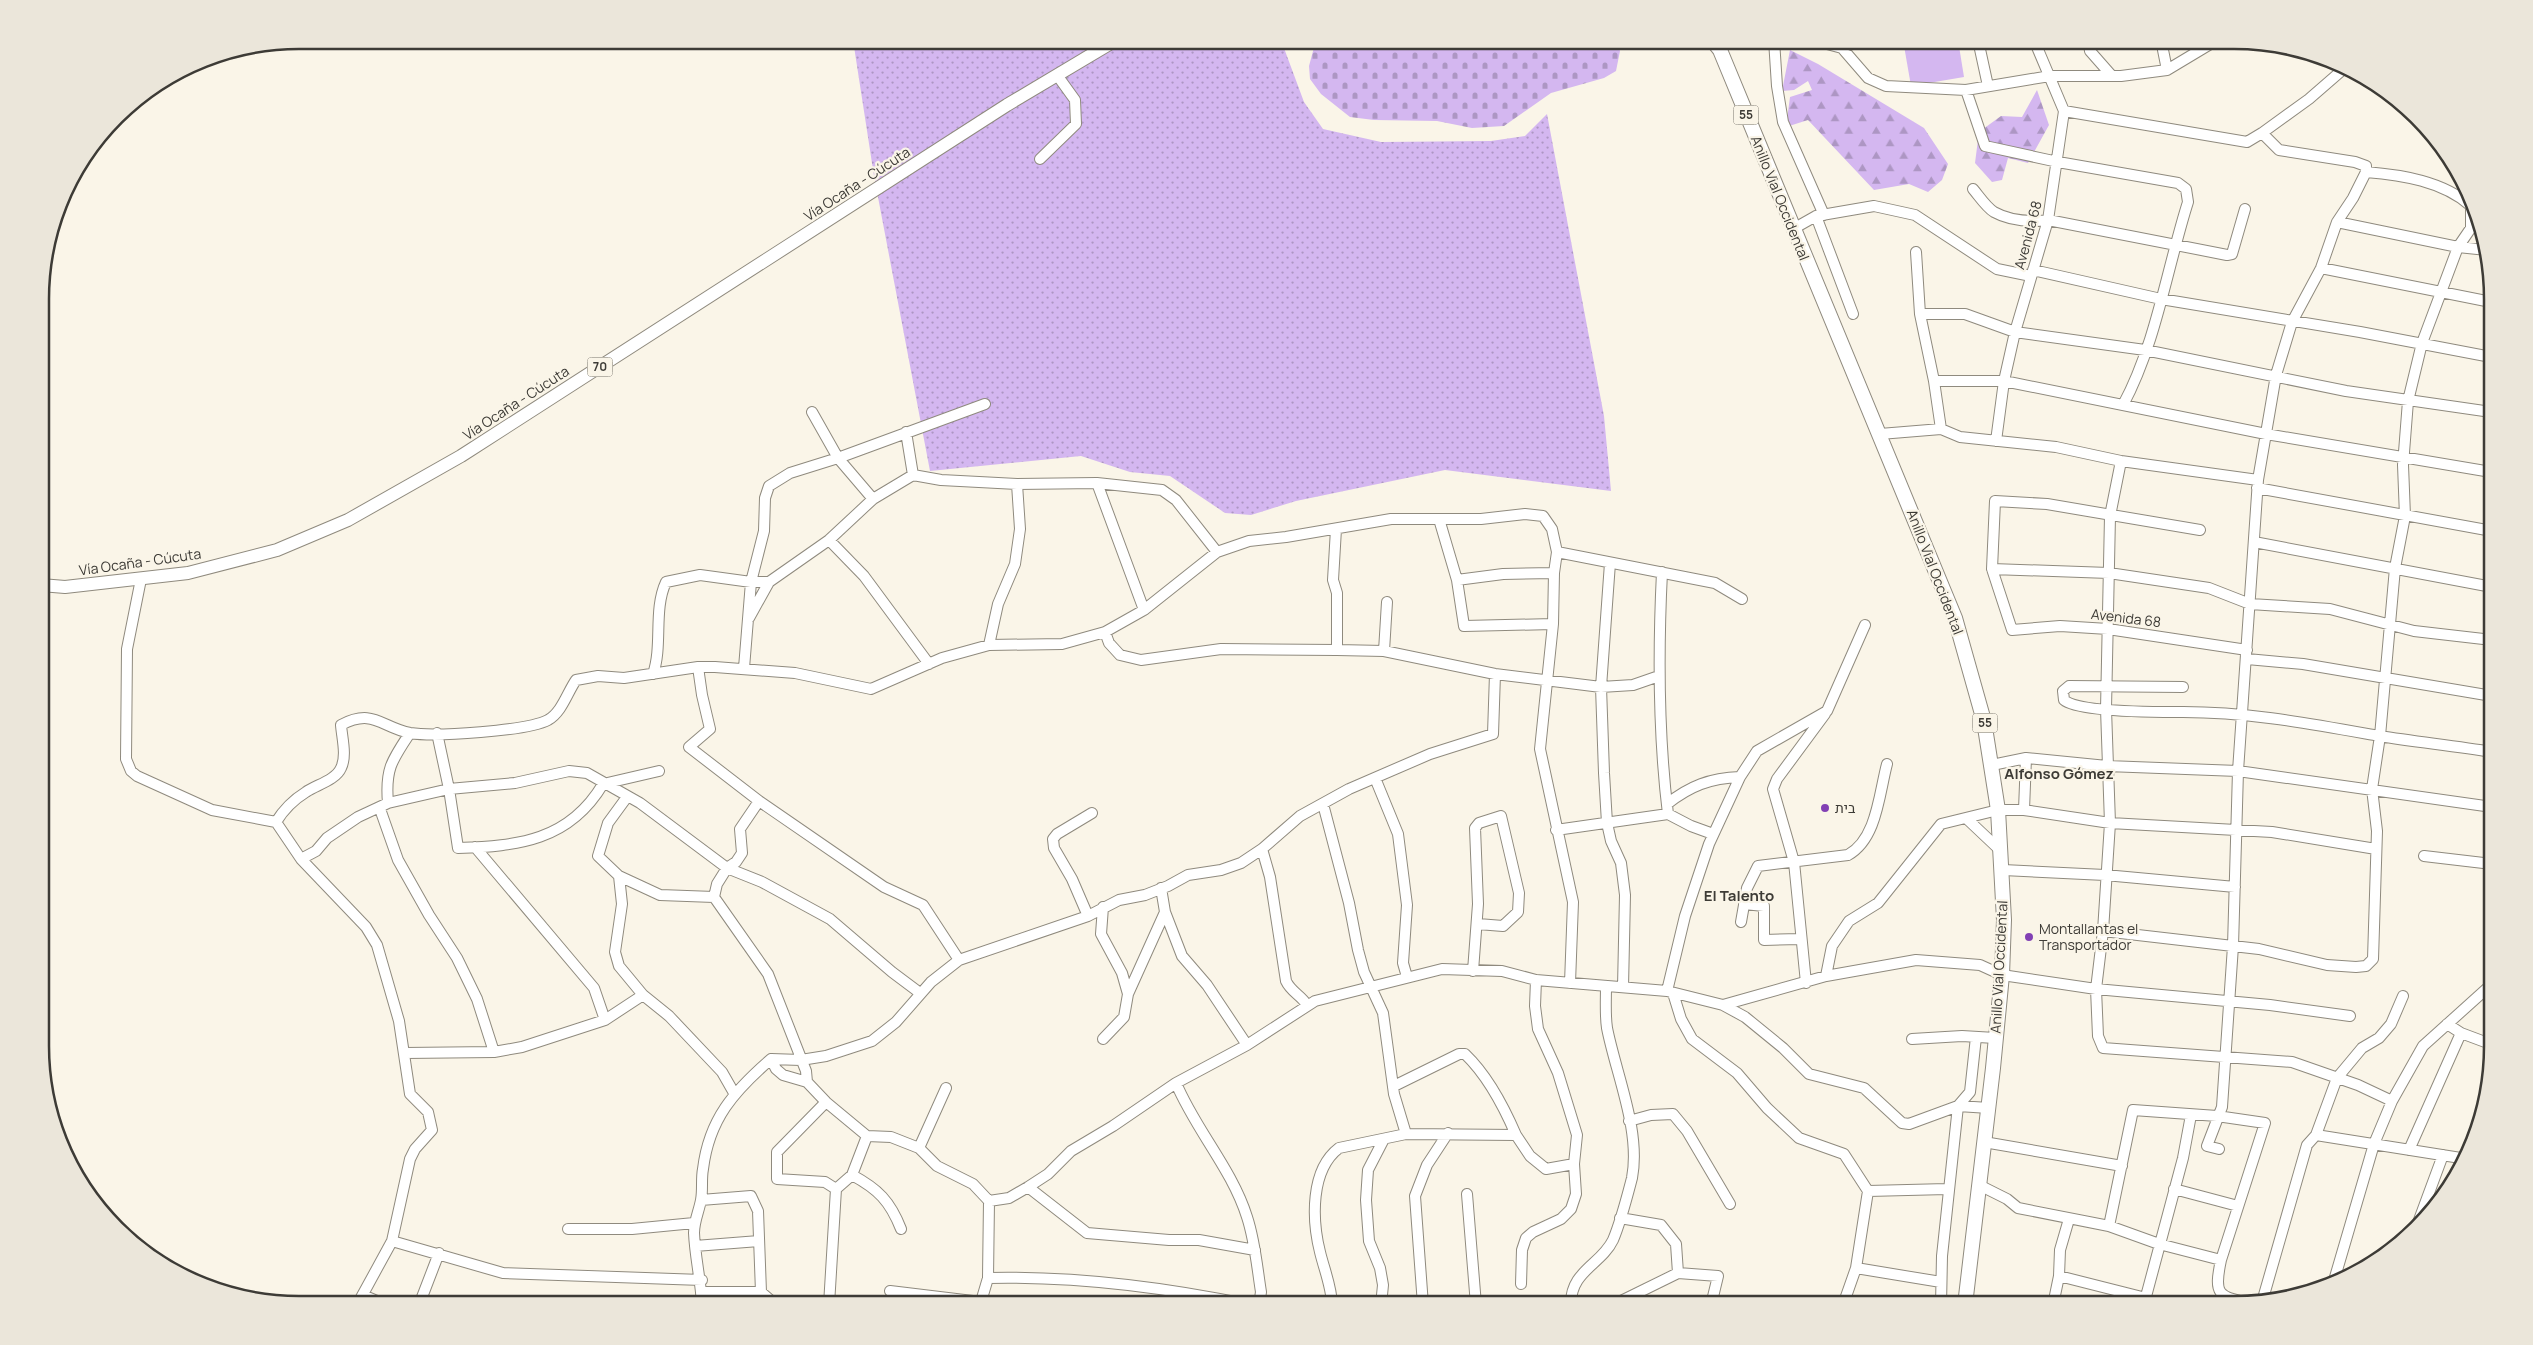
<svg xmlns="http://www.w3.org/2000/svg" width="2533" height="1345" font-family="Manrope,Heebo,sans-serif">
	<defs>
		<pattern id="grass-dots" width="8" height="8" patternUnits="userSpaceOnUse" patternTransform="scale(1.25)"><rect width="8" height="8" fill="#d4b7f0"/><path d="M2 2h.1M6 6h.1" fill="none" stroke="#ad96c3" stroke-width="1.8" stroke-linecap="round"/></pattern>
		<pattern id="forest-firs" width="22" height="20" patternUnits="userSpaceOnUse" patternTransform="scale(1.25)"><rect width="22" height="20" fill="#d4b7f0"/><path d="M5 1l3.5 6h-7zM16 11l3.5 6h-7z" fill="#ad96c3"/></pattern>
		<pattern id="cemetery-stones" width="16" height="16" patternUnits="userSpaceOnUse" patternTransform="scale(1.25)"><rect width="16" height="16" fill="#d4b7f0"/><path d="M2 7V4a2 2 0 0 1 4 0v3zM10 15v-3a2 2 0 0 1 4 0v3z" fill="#ad96c3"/></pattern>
	</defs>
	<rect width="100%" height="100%" fill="#faf5e8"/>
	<path fill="url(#grass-dots)" d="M 853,40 L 1281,40 L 1304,102 L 1323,129 L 1381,142 L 1491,141 L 1525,136 L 1547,114 L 1604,416 L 1611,491 L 1445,470 L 1296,501 L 1251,515 L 1225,513 L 1170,476 L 1130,472 L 1081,456 L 930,471 L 874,176 Z"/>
	<path fill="url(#forest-firs)" d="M 1790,50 L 1818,64 L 1924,128 L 1948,164 L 1942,180 L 1928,192 L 1909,184 L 1874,190 L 1808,120 L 1786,127 L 1790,97 L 1812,90 L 1808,81 L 1794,90 L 1782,91 Z
		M 2037,90 L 2049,125 L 2028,163 L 2008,158 L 2002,180 L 1992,182 L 1975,163 L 1979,132 L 2001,116 L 2022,117 Z"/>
	<path fill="url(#cemetery-stones)" d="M 1316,40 L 1616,40 L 1620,51 L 1616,71 L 1604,78 L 1551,93 L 1504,126 L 1472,128 L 1437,121 L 1374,120 L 1350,117 L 1321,94 L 1310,79 L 1309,66 Z"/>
	<path fill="#d4b7f0" d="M 1903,40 L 1958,40 L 1964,77 L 1911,86 Z"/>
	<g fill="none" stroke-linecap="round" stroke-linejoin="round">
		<g stroke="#8f8a7e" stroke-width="12">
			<path id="minor" d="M 1774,40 L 1777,86 L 1783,122 L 1824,215
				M 1812,40 L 1842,48 L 1868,78 L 1886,86 L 1966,90 L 2050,76 L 2121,76 L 2167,70 L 2217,40
				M 1978,40 L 1988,86
				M 2088,40 L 2090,51 L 2112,76
				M 2161,40 L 2167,70
				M 1774,41 L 1786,40
				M 1842,48 L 1862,40
				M 1966,90 L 1985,146 L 2058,162 L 2178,183 L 2186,189 L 2188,202 C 2167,268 2156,344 2123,405
				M 2064,111 L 2247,142 L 2262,133 L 2309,99 L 2347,66
				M 1040,159 L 1076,124 L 1075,100 L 1057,75
				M 1973,189 C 1979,196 1986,207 1994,212 C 2010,221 2030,222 2048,220 L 2227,255 L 2232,254 L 2245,209
				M 1816,216 L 1853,314
				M 2337,222 L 2458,247 L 2487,250
				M 1793,229 L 1816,216 L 1874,206 L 1915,215 L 1997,269 L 2031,276
				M 1916,252 L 1920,314 L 1934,381 L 1941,429
				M 2321,268 L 2491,302
				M 2033,270 L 2161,299 L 2360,332 L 2491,357
				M 1920,314 L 1965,314 L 2015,332 L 2145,350 L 2346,391 L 2491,412
				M 1934,381 L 2004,381 L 2266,434 L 2491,472
				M 812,412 L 838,458 L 873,499
				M 906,432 L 913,475
				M 1880,434 L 1941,429 L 1960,437 L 2056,447 L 2121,461 L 2258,480
				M 1996,441 L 2004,381 L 2015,332 L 2048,220 L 2064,111 L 2034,40
				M 2121,461 L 2110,516 L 2106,709 L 2110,823 L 2103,931 L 2096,989 L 2098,1036 L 2103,1048 L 2292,1062 L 2358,1085 L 2392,1101
				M 1097,483 L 1144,610
				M 2257,488 L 2492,531
				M 1439,519 L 1457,580 L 1464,626 L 1553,624
				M 1336,529 L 1333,580 L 1337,593 L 1337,650
				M 2200,530 L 2047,504 L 1995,501 L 1992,569 L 2012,630 L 2060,626 L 2108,629 L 2247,650
				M 829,540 L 864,576 L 929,664
				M 2254,542 L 2492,587
				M 1557,552 L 1715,583 L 1742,599
				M 1610,563 L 1601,687 L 1604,773 L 1607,823 L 1611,841 L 1621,863 L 1625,895 L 1623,987
				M 1992,569 L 2109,573 L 2209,588 L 2250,604 L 2330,609 L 2414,631 L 2492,640
				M 1662,572 C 1658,653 1658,733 1668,814
				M 141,579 L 127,649 L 126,759 L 131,771 L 137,776 L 212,810 L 276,822 L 301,859 L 366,927 L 377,945 L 399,1021 L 410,1094 L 428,1112 L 432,1130 L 415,1149 L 410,1159 L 392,1241 L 357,1305
				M 1457,580 L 1503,574 L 1554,573
				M 749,618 L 769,582 L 829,540 L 873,499 L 913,475 L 941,480 L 1017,484 L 1097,483 L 1162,490 L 1176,500 L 1217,552
				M 1105,632 L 1109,643 L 1120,655 L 1141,660 L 1221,649 L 1337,650 L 1384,651 L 1495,674 L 1601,687 L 1633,685 L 1659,676
				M 989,645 L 998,604 L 1015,564 L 1020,529 L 1017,484
				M 1384,651 L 1387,602
				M 2247,659 L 2303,664 L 2492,696
				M 698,667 L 702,695 L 710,729 L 689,747 L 759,801 L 884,887 L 923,905 L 959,960
				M 744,668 L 751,582 L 764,531 L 765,498 L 769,486 L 790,473 L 838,458 L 985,404
				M 653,674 C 663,645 653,610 666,582 L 700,575 L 751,582 L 769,582
				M 2183,687 L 2069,686 L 2063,691 L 2064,700 C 2078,712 2154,712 2176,712 C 2245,711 2312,724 2379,736 C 2417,742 2455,746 2492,752
				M 437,733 L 449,789 L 458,848 C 518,846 569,841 603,784 L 659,771
				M 1992,765 L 2026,758 L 2107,766 L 2238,771 L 2492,807
				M 1375,778 L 1398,834 L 1407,905 L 1403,963 L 1407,977
				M 627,797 L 608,823 L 598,856 L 619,876 L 622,904 L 615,952 L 619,966 L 643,995 L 669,1016 L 722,1072 L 734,1093
				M 759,801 L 740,829 L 742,853 L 736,862 L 727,868 L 717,884 L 714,897 L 768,974 L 806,1071 L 807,1082
				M 388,803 C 385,769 392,760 410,733
				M 1323,804 L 1349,903 L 1358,950 L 1364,972 L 1383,1013 L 1394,1094 L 1406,1134
				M 1667,804 C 1690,786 1710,778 1740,777
				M 380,809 L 398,860 L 429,915 L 457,958 L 477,999 L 494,1052
				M 2024,810 L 2026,758
				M 1966,818 L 2002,852
				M 276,822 C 284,809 293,800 306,792 C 316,785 336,780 341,768 C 347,756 342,738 341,725 C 373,708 381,727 410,733 C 435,737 527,731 548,720 C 562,712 567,693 576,680 L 598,676 L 624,678 L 698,667 L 715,667 L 795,673 L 871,689 L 942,658 L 989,645 L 1062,644 L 1105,632 L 1144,610 L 1217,552 L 1249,541 L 1286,537 L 1391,519 L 1481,519 L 1525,514 L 1543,516 L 1552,529 L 1557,552 L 1554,573 L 1553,624 L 1540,749 L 1573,902 L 1570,983
				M 1556,830 L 1668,814 L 1691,826 L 1713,834
				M 475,847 L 594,988 L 605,1020
				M 1262,849 L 1270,877 L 1286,981 C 1291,992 1301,995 1307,1005
				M 2424,856 L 2492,864
				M 301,859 L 316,851 L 327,838 L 358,817 L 388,803 L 449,789 L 515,783 L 569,771 L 587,773 L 640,803 L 727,868 L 762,882 L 830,919 L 892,972 L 920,993
				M 2003,870 L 2105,875 L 2235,887
				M 619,876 L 660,895 L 714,897
				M 1744,904 L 1764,906 L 1764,940 L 1800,939
				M 1103,907 L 1101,934 L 1122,973 L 1128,994 L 1124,1017 L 1103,1039
				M 1165,912 L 1182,956 L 1207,985 L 1247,1045
				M 1088,916 L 1072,879 L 1054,848 L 1053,839 L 1057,834 L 1092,813
				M 1741,922 L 1747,888 L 1758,866 L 1848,855 C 1877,839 1879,794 1887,764
				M 2103,931 L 2259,949 L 2327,965 L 2356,967 L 2366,966 L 2373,959 L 2377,831 L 2372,789 L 2380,736 L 2395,568 L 2405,516 L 2403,465 L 2408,401 L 2422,343 L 2458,247 L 2471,228 L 2471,206 C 2443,181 2402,175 2366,172
				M 1473,971 L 1478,904 L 1475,828 L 1479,823 L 1501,816 L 1519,893 L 1518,912 L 1503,926 L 1478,924
				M 1826,976 L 1832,946 L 1849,921 L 1878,903 L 1941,824 L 1998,810 L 2024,810 L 2110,823 L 2272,832 L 2376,849
				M 1806,983 L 1794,862 L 1773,789 L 1777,779 L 1825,714
				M 1667,991 L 1685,916 L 1709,844 L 1740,777 L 1757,751 L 1827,711 L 1865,625
				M 1673,993 L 1681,1019 L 1692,1039 L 1737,1073 L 1767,1108 L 1799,1138 L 1844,1154 L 1868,1191 L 1856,1268 L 1843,1305
				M 1128,994 L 1165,912 L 1161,888
				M 1723,1005 L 1826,976 L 1916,960 L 1980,965 L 2002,975 L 2096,989 L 2270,1005 L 2350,1016
				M 2447,1024 L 2461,1033 L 2493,1045
				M 1912,1039 L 1962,1036 L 1995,1038
				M 405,1053 L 494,1052 L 522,1047 L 605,1020 L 643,995
				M 771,1059 L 776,1069 L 783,1075 L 807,1082 L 826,1102 L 867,1136 L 891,1137 L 919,1148 L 937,1166 L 973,1184 L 989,1201 L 988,1278 L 980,1305
				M 1176,1083 C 1195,1129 1232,1169 1247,1217 C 1255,1241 1257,1267 1261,1292 L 1259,1305
				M 1394,1086 L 1459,1054 L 1465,1054 C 1487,1075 1504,1107 1516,1135
				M 826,1102 L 777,1152 L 777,1179 L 825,1182 L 836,1189 L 829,1305
				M 1629,1121 L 1651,1115 L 1673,1114 L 1687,1131 L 1730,1204
				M 2316,1135 L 2467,1159
				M 867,1136 L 852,1175 C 878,1189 890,1201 901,1229
				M 1984,1142 L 2122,1166
				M 919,1148 L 946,1088
				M 2219,1149 L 2207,1146 L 2222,1107 L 2233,946 L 2238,771 L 2258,480 L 2276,375 L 2292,322 L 2321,268 L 2337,222 L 2353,198 L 2366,172 L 2366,166 L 2355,162 L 2279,150 L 2262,133
				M 2409,1150 L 2461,1033
				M 1979,1185 L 2007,1199 L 2018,1208 L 2109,1226 L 2159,1244 L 2221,1260
				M 1028,1187 L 1087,1233 L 1169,1240 L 1199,1240 L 1255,1250
				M 836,1189 L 852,1175
				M 2174,1189 L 2238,1206
				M 1868,1191 L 1947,1189
				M 1467,1194 L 1476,1305
				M 701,1200 L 751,1196 L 758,1211 L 761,1292
				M 989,1201 L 1009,1198 L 1028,1187 L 1048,1174 L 1071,1151 L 1113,1126 L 1176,1083 L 1247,1045 L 1315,1001 L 1442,969 L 1502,971 L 1536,980 L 1667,991 L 1723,1005 L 1745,1017 L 1783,1048 L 1809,1074 L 1864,1088 L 1902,1123 L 1909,1124 L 1958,1106 L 1989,1108
				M 1620,1218 L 1661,1225 L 1676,1244 L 1678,1273
				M 2109,1226 L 2133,1110 L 2217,1116 L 2265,1123 L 2221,1260 C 2213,1297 2219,1296 2253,1304
				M 2416,1228 L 2443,1155
				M 568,1229 L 632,1229 L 694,1223
				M 392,1241 L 503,1273 L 702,1280
				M 695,1246 L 759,1241
				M 1856,1268 L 1941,1282
				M 2059,1276 L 2146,1298
				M 988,1278 C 1076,1276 1163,1287 1250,1305
				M 1521,1284 L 1522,1250 L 1526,1238 L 1533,1232 L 1561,1219 L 1571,1209 L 1576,1194 L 1574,1164 L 1577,1135 L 1558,1073 L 1538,1029 L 1535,1006 L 1536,980
				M 2333,1284 L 2374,1144 L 2392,1101 L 2423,1046 L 2493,983
				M 890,1291 L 981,1302
				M 702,1292 L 761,1292 L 776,1305
				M 363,1295 L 377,1301 L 397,1305
				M 2262,1302 L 2307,1145 L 2316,1135 L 2337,1078 L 2362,1048 L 2379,1038 L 2391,1024 L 2403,996
				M 2144,1304 L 2183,1158 L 2191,1115
				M 419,1305 L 439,1253
				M 702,1305 C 701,1281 695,1257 694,1233 C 694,1221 699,1211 701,1200 C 703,1190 701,1179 703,1169 C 709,1119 734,1091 771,1059 L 801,1060 L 826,1056 L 872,1041 L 896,1022 L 931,982 L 959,960 L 1088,916 L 1119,900 L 1145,895 L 1168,886 L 1188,875 L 1221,870 L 1241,863 L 1262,849 L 1300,816 L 1349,789 L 1430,754 L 1493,734 L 1495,674
				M 1332,1305 C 1332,1288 1324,1269 1320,1252 C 1312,1220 1310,1170 1339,1148 L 1406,1134 L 1516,1135 L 1530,1156 L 1546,1169 L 1574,1164
				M 1381,1305 L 1383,1285 L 1380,1268 L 1369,1241 L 1366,1200 L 1368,1170 L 1384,1139
				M 1423,1305 L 1415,1196 L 1427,1165 L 1448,1133
				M 1571,1305 C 1570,1271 1601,1265 1613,1240 C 1621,1221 1627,1197 1632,1178 C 1641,1131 1616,1074 1607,1028 C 1605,1015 1606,1000 1606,986
				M 1613,1305 L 1678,1273 L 1718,1276 L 1711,1305
				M 1941,1305 L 1942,1256 L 1958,1106 L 1970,1092 L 1976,1037
				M 2053,1305 L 2059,1276 L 2060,1250 L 2069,1219"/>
		</g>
		<g stroke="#8f8a7e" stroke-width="14">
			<path id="major" d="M 41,585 L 65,587 L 188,573 L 277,550 L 348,520 L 461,456 L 1007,105 L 1116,40"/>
		</g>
		<g stroke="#8f8a7e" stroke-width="16">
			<path id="highway" d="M 1712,40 L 1720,50 L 1955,618 L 1984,721 L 1998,810 L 2004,920 L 2002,975 L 1993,1068 L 1965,1305"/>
		</g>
		<use href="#minor" stroke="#fff" stroke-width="10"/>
		<use href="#major" stroke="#fff" stroke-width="12"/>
		<use href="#highway" stroke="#fff" stroke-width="14"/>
	</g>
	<g fill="#8240b4" stroke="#faf5e8" stroke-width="2">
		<circle cx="1825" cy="808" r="5"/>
		<circle cx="2029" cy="937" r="5"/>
	</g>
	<g text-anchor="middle" stroke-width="4.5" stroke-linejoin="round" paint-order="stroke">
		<g fill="#faf5e8" stroke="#76736b" stroke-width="1">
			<rect x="1733.5" y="105.5" width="25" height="19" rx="4"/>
			<rect x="587.5" y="357.5" width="25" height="19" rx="4"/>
			<rect x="1972.5" y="713.5" width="25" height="19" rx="4"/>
		</g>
		<g font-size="12" font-weight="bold" fill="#3d3b36">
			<text x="1746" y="119">55</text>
			<text x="600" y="371">70</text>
			<text x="1985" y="727">55</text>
		</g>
		<g font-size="14" fill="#3d3b36" stroke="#faf5e8">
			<text transform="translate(857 184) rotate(-33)" y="5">Vía Ocaña - Cúcuta</text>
			<text transform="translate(1780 198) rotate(68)" y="5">Anillo Vial Occidental</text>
			<text transform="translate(2028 235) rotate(-75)" y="5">Avenida 68</text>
			<text transform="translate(516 403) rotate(-33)" y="5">Vía Ocaña - Cúcuta</text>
			<text transform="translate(140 562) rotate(-8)" y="5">Vía Ocaña - Cúcuta</text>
			<text transform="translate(1935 572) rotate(69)" y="5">Anillo Vial Occidental</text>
			<text transform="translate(2126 618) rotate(7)" y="5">Avenida 68</text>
			<text transform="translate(1999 967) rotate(-87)" y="5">Anillo Vial Occidental</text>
		</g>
		<g font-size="14" fill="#3d3b36" stroke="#faf5e8" text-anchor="start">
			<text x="1835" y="813">בית</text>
			<text x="2039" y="934">Montallantas el<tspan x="2039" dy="16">Transportador</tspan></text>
		</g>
		<g font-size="15" font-weight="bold" fill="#3d3b36" stroke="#faf5e8">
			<text x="2059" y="779">Alfonso Gómez</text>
			<text x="1739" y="901">El Talento</text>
		</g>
	</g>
	<path d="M0 0H2533V1345H0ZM299 49H2234A250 250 0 0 1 2484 299V1046A250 250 0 0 1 2234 1296H299A250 250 0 0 1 49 1046V299A250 250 0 0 1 299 49Z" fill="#ebe6da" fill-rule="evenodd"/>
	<path fill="none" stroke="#3d3b36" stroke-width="2.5" d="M299 49H2234A250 250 0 0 1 2484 299V1046A250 250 0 0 1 2234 1296H299A250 250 0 0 1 49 1046V299A250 250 0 0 1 299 49Z"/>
</svg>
